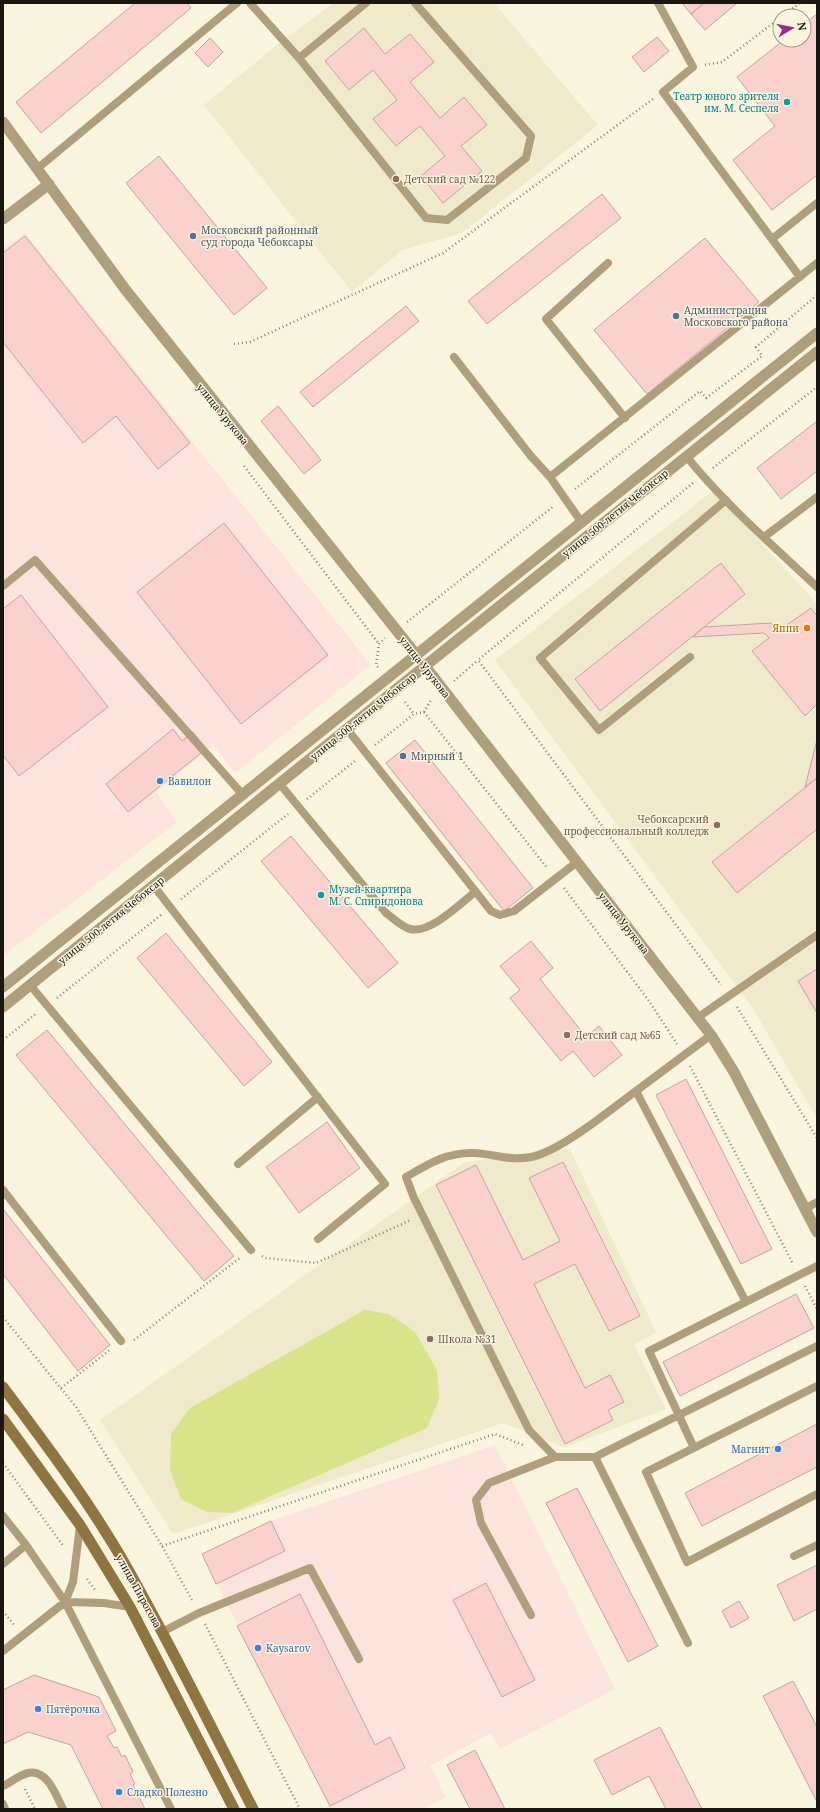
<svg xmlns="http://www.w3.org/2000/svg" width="820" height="1812" font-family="'Noto Serif',serif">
	<rect width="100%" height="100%" fill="#f8f4dd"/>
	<path fill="#fce3db" d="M 25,233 L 371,665 L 235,773 L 214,746 L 206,751 L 156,792 L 177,822 L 3,956 L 3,249 Z
		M 495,1445 L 615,1689 L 500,1749 L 491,1733 L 430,1766 L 446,1797 L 423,1809 L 324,1809 L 329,1805 L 202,1554 L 271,1521 Z"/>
	<path fill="#efeacb" d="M 334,3 L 494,3 L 598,125 L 462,233 L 402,250 L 352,292 L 204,105 L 283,40 Z
		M 714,490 L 817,604 L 817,1119 L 754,1010 L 495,660 Z
		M 570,1149 L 656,1332 L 634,1345 L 666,1409 L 565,1447 L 503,1423 L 173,1534 L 100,1420 L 465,1162 Z"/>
	<path fill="#d8e489" d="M 365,1310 L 389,1314 L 415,1332 L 437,1370 L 439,1399 L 427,1428 L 232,1513 L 207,1512 L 181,1499 L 170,1470 L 171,1434 L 190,1408 Z"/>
	<path fill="#fad1cc" stroke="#c0a6a3" d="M 135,3 L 187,3 L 191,8 L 41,133 L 16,102 Z
		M 682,3 L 704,3 L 691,14 Z
		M 704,3 L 737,3 L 705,30 L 691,14 Z
		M 817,14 L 817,175 L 772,210 L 733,160 L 775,126 L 737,77 L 784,40 L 804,40 L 804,24 Z
		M 364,28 L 385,54 L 410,34 L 434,62 L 410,82 L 440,118 L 464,97 L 487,125 L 461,146 L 482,171 L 443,203 L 421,176 L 445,156 L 420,126 L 396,146 L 373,119 L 397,100 L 373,70 L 349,90 L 325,61 Z
		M 657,37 L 669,51 L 644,72 L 632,57 Z
		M 210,38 L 223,52 L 208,67 L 195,53 Z
		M 159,156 L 267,288 L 234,315 L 126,183 Z
		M 602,194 L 621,218 L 487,324 L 468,301 Z
		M 25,236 L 190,443 L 158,469 L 116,416 L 83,443 L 3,342 L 3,253 Z
		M 705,238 L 759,302 L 647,394 L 594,330 Z
		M 406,306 L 419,321 L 313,407 L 300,392 Z
		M 278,406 L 321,460 L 304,474 L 261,421 Z
		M 817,421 L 817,471 L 781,499 L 757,468 Z
		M 224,523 L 328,655 L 241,724 L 137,592 Z
		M 721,563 L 745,594 L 600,711 L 575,679 Z
		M 21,595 L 108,707 L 19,776 L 3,755 L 3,609 Z
		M 811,608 L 817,616 L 817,704 L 805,716 L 752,651 L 769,638 L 764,633 L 693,637 L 704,627 L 771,623 L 778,631 Z
		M 173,729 L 182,741 L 193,732 L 206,749 L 128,812 L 106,784 Z
		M 415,740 L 533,888 L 504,911 L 386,763 Z
		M 817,740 L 817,778 L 805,787 Z
		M 817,778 L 817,829 L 737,893 L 712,862 Z
		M 291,836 L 398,963 L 368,988 L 261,861 Z
		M 166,933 L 272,1062 L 244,1086 L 137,958 Z
		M 531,941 L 553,968 L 540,979 L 586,1037 L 599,1026 L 622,1055 L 594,1077 L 573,1051 L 561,1061 L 510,998 L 520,990 L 500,966 Z
		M 817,969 L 817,1013 L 798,981 Z
		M 47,1030 L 234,1256 L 204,1281 L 16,1055 Z
		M 686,1079 L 772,1249 L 741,1264 L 656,1095 Z
		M 327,1122 L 360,1168 L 299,1213 L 266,1167 Z
		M 563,1162 L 640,1316 L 609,1331 L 575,1264 L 534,1284 L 585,1388 L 610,1375 L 624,1402 L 608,1410 L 613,1420 L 565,1444 L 436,1185 L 476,1165 L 523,1260 L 560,1241 L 529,1178 Z
		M 3,1209 L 110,1345 L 78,1371 L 3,1274 Z
		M 796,1294 L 814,1328 L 680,1396 L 663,1362 Z
		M 817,1424 L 817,1467 L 702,1526 L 685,1493 Z
		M 577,1488 L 658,1646 L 628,1662 L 546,1503 Z
		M 271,1521 L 285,1551 L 216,1584 L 202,1554 Z
		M 817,1565 L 817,1609 L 794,1621 L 777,1585 Z
		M 486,1583 L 535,1680 L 502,1697 L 453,1600 Z
		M 300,1594 L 375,1745 L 390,1737 L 405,1768 L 330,1806 L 237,1626 Z
		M 739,1601 L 749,1618 L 731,1628 L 722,1611 Z
		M 34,1675 L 99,1697 L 116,1731 L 107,1736 L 114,1748 L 117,1747 L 122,1757 L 125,1755 L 133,1772 L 130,1774 L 135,1784 L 133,1785 L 145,1809 L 103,1809 L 71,1745 L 28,1732 L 3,1744 L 3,1690 Z
		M 793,1681 L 817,1727 L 817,1802 L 763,1696 Z
		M 660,1727 L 702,1809 L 666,1809 L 649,1776 L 612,1795 L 594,1760 Z
		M 475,1750 L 505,1809 L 470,1809 L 447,1765 Z"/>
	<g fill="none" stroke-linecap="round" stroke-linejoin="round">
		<path stroke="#898677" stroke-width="2.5" stroke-dasharray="1 3" stroke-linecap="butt" d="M 783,16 L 800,3
			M 705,65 L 722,62 L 780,18
			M 234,344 L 250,342 L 443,253 L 653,99
			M 244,466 L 379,644
			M 713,468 L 817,387
			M 693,483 L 478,660 L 721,985
			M 575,489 L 700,391 L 706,398 L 762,356 L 756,347 L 817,295
			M 407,622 L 554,506
			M 378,667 L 376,665 L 379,644 L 385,638
			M 454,681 L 478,660
			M 405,702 L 414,714
			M 424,712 L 548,869
			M 375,745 L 414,714 L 424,712 L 431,700
			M 307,799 L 355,761
			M 564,888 L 649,1001 L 677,1044
			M 181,899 L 288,814
			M 57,998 L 161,915
			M 737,1007 L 817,1138
			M 3,1040 L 37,1013
			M 690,1066 L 793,1264
			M 262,1256 L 266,1258 L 316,1263 L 411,1220
			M 805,1286 L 817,1309
			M 3,1317 L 76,1407 L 162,1546 L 193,1602
			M 134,1340 L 241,1257
			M 61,1388 L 111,1349
			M 3,1463 L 64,1547
			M 162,1546 L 495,1434 L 523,1445
			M 87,1579 L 95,1590
			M 3,1611 L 15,1626
			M 205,1624 L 300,1809
			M 25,1789 L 35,1809"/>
		<path stroke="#b09f7c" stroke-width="8" d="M 250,3 L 299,58 L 426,218 L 447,220 L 526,158 L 531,136 L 415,3
			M 658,3 L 693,67 L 663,92 L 800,277
			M 299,58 L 366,3
			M 38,168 L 237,3
			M 772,239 L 817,203
			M 608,263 L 546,319 L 625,418
			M 454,357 L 530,455 L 550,477 L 582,523
			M 686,456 C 725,504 772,545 817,587
			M 550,477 L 817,263
			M 764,537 L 817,497
			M 3,586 L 35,560 L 243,795
			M 690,657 L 599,730 L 540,658 L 726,500
			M 347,729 L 491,911 L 500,915 L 514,911 L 577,862
			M 279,783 L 386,913 C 393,918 402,927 410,929 C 430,934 460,904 475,892
			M 153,885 L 385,1184 L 318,1239
			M 30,985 L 251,1250
			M 697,1018 L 817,935
			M 711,1035 L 636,1091 L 746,1302
			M 636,1091 C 610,1110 561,1151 531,1157 C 509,1161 495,1154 474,1153 C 447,1152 428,1164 406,1177 L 414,1198 L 529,1430 L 555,1457 L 595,1457 L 817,1346
			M 238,1164 L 318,1097
			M 3,1190 L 121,1341
			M 805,1209 L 817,1202
			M 817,1386 L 646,1472 L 687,1562 L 817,1494
			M 694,1448 L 649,1351 L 817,1266
			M 595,1457 L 688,1643
			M 3,1516 L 26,1545 L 65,1602 L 171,1809
			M 794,1556 L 817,1545
			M 3,1564 L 26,1545
			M 65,1602 L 104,1603 L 130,1607
			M 531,1615 L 481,1523 L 476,1500 L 489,1483 L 555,1457
			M 162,1632 L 199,1613 L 310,1568 L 359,1659
			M 3,1651 L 65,1602 L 73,1582 L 80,1526
			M 3,1786 C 11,1782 20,1775 28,1773 C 48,1769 56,1796 63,1809
			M 3,1804 L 5,1809"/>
		<path stroke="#b09f7c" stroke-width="11" d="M 3,122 L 125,289 L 417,656
			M 3,219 L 49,184
			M 425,666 L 711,1035 L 734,1072 L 817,1232"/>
		<path stroke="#b09f7c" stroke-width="11" d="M 3,987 L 817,333
			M 3,1007 L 425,666 L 817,352"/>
		<path stroke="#8f7640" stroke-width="11" d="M 3,1387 C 45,1443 87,1499 122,1559 C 169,1641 210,1725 253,1809
			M 3,1419 L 80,1525 L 130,1607 L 234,1809"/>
	</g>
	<g fill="#0f9aa8" stroke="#f8f4dd" stroke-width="1.5">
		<circle cx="787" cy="102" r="4"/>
		<circle cx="321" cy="895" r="4"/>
	</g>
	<g fill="#8d6e63" stroke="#f8f4dd" stroke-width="1.5">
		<circle cx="396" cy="179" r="4"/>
		<circle cx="717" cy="825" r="4"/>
		<circle cx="567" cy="1035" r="4"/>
		<circle cx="430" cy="1339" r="4"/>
	</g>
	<g fill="#5c6f8a" stroke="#f8f4dd" stroke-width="1.5">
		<circle cx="193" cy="236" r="4"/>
		<circle cx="676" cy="316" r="4"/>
		<circle cx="403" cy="756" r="4"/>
	</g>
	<circle fill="#e8710a" stroke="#f8f4dd" stroke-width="1.5" cx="807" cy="628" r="4"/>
	<g fill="#3f7fe0" stroke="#f8f4dd" stroke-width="1.5">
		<circle cx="160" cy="781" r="4"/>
		<circle cx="778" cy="1449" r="4"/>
		<circle cx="258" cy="1648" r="4"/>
		<circle cx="38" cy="1709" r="4"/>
		<circle cx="119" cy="1792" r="4"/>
	</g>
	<g text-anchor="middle" stroke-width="3" stroke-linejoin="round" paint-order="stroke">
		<g font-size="10" fill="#0d838f" stroke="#f8f4dd" text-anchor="end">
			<text x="779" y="100">Театр юного зрителя<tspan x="779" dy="12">им. М. Сеспеля</tspan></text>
			<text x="329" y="893" text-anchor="start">Музей-квартира<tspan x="329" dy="12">М. С. Спиридонова</tspan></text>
		</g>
		<g font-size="10" fill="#785e54" stroke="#f8f4dd" text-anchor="start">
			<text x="404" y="183">Детский сад №122</text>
			<text x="709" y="823" text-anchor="end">Чебоксарский<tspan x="709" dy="12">профессиональный колледж</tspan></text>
			<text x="575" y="1039">Детский сад №65</text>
			<text x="438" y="1343">Школа №31</text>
		</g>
		<g font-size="10" fill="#4e5e75" stroke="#f8f4dd" text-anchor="start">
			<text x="201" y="234">Московский районный<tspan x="201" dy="12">суд города Чебоксары</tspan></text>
			<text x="684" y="314">Администрация<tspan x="684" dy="12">Московского района</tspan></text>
			<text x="411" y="760">Мирный 1</text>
		</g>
		<g font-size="10" fill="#191710" stroke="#f8f4dd">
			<text transform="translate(223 414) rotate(51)" y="4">улица Урукова</text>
			<text transform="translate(615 513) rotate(-39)" y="4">улица 500-летия Чебоксар</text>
			<text transform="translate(425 667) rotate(52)" y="4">улица Урукова</text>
			<text transform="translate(363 716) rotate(-39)" y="4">улица 500-летия Чебоксар</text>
			<text transform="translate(111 920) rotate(-39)" y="4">улица 500-летия Чебоксар</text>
			<text transform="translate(624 923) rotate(52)" y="4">улица Урукова</text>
			<text transform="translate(139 1591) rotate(61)" y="4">улица Пирогова</text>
		</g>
		<g font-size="10" fill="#c56008" stroke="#f8f4dd" text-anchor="end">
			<text x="799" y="632">Яппи</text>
		</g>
		<g font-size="10" fill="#366cbe" stroke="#f8f4dd" text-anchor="start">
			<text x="168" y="785">Вавилон</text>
			<text x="770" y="1453" text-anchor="end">Магнит</text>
			<text x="266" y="1652">Kaysarov</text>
			<text x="46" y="1713">Пятёрочка</text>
			<text x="127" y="1796">Сладко Полезно</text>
		</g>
	</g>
	<rect width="820" height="1812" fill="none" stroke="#191710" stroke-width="8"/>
	<g transform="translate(792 28) rotate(80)"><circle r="19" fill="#f8f4dd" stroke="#9f9c8b"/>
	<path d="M0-3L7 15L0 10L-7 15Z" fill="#982c8c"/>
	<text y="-6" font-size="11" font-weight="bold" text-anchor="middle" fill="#191710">N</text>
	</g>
</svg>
